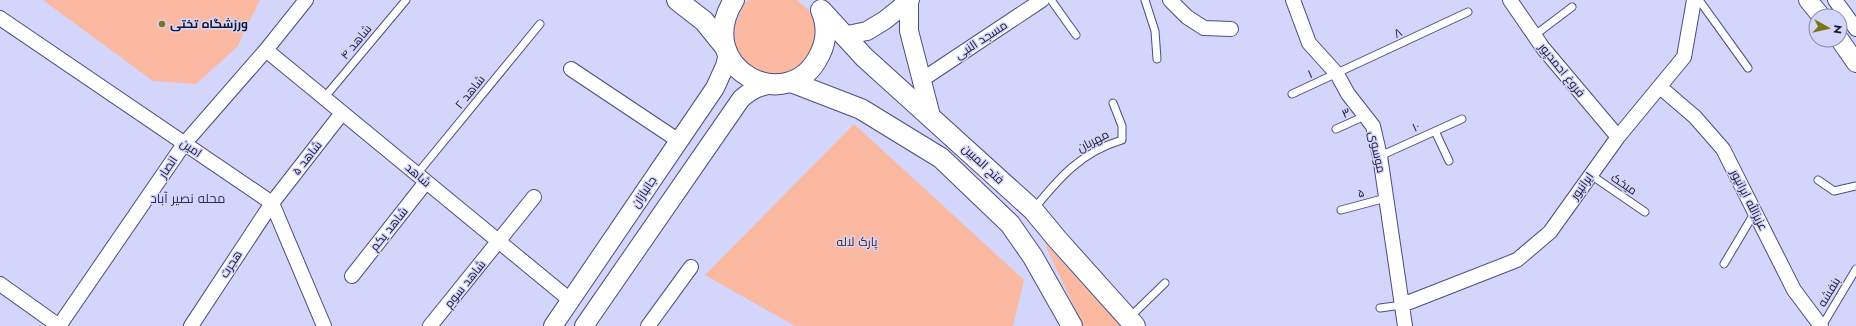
<svg xmlns="http://www.w3.org/2000/svg" width="1856" height="326" font-family="Jost,Cairo,sans-serif">
	<rect width="100%" height="100%" fill="#d3d5fb"/>
	<path fill="#fab9a0" d="M 43,0 L 260,0 L 237,47 L 196,84 L 153,81 Z
		M 750,0 L 797,0 C 802,5 812,11 814,18 C 826,48 790,85 759,75 C 751,72 742,61 736,55 L 734,29 L 744,3 Z
		M 854,124 L 1024,280 L 1013,326 L 795,326 L 705,275 Z
		M 1044,242 L 1121,326 L 1083,326 Z"/>
	<g fill="none" stroke-linecap="round" stroke-linejoin="round">
		<g stroke="#4c4d81" stroke-width="9">
			<path id="service" d="M 1051,0 L 1076,35
				M 1145,0 L 1155,31 L 1157,59
				M 1699,0 L 1748,68
				M 1535,35 L 1572,7
				M 1292,94 L 1468,12
				M 324,98 L 406,0
				M 1336,129 L 1365,116
				M 1435,131 L 1449,161
				M 1380,156 L 1462,119
				M 417,174 L 540,24
				M 1591,175 L 1645,212
				M 1818,180 L 1834,191 L 1856,186
				M 1033,210 C 1059,178 1081,152 1122,140 L 1122,126 L 1113,103
				M 1341,210 L 1386,198
				M 1724,264 L 1755,212
				M 1380,308 L 1402,305
				M 1129,318 L 1165,283
				M 1822,326 L 1856,269"/>
		</g>
		<g stroke="#4c4d81" stroke-width="16">
			<path id="minor" d="M 1170,0 L 1187,17 L 1204,28 L 1231,29
				M 1293,0 L 1309,43 L 1337,74 L 1348,94 L 1373,126 L 1380,156 L 1405,326
				M 1510,0 L 1543,48 L 1618,137
				M 1835,0 L 1856,29
				M 0,18 L 272,203 L 324,326
				M 266,50 L 570,300
				M 571,69 L 679,141
				M 920,81 L 1042,0
				M 1660,87 L 1695,117 L 1723,149 L 1794,290 L 1821,326
				M 352,276 L 426,182
				M 0,284 L 59,326
				M 1402,305 L 1517,260 L 1550,232 L 1618,137 L 1684,57 L 1694,0
				M 59,326 L 184,144 L 266,50 L 306,0
				M 191,326 L 272,203 L 342,113
				M 430,326 L 534,197
				M 648,326 L 691,267"/>
		</g>
		<g stroke="#4c4d81" stroke-width="20">
			<path id="tertiary" d="M 1808,0 L 1821,16
				M 909,1 L 909,31 L 931,116
				M 843,36 L 867,31 L 885,20 L 910,0
				M 1840,40 L 1856,63
				M 553,326 L 715,88 L 725,66 L 728,54
				M 584,326 L 741,99 C 752,89 760,86 774,84"/>
		</g>
		<g stroke="#4c4d81" stroke-width="22">
			<path id="secondary" d="M 677,0 L 704,21 L 725,47
				M 734,0 C 691,69 790,119 820,54 C 827,40 827,24 821,10
				M 822,11 L 864,57 L 1033,210 L 1057,239 L 1135,326
				M 791,82 L 861,109 L 941,158 L 1010,224 L 1033,257 L 1072,326"/>
		</g>
		<use href="#service" stroke="#fff" stroke-width="7"/>
		<use href="#minor" stroke="#fff" stroke-width="14"/>
		<use href="#tertiary" stroke="#fff" stroke-width="18"/>
		<use href="#secondary" stroke="#fff" stroke-width="20"/>
	</g>
	<circle fill="#7d7314" stroke="#d3d5fb" stroke-width="1.5" cx="162" cy="24" r="4"/>
	<g text-anchor="middle" stroke-width="3" stroke-linejoin="round" paint-order="stroke">
		<g font-size="12" font-weight="bold" fill="#16162c" stroke="#d3d5fb" text-anchor="start">
			<text x="170" y="28">ورزشگاه تختی</text>
		</g>
		<g font-size="12" fill="#16162c" stroke="#d3d5fb">
			<text transform="translate(1398 33) rotate(-25)" y="4">۸</text>
			<text transform="translate(981 40) rotate(-33)" y="4">مسجد النبی</text>
			<text transform="translate(356 42) rotate(-50)" y="4">شاهد ۴</text>
			<text transform="translate(1562 70) rotate(51)" y="4">فروغ احمدپور</text>
			<text transform="translate(1310 74) rotate(-24)" y="4">۱</text>
			<text transform="translate(470 92) rotate(-51)" y="4">شاهد ۲</text>
			<text transform="translate(1346 113) rotate(-24)" y="4">۳</text>
			<text transform="translate(1416 127) rotate(-24)" y="4">۱۰</text>
			<text transform="translate(1093 141) rotate(-27)" y="4">مهربان</text>
			<text transform="translate(191 148) rotate(34)" y="4">امین</text>
			<text transform="translate(1377 152) rotate(78)" y="4">موسوی</text>
			<text transform="translate(307 158) rotate(-52)" y="4">شاهد ۵</text>
			<text transform="translate(983 164) rotate(43)" y="4">فتح المبین</text>
			<text transform="translate(168 167) rotate(-56)" y="4">انصار</text>
			<text transform="translate(418 175) rotate(40)" y="4">شاهد</text>
			<text transform="translate(1624 184) rotate(34)" y="4">میخک</text>
			<text transform="translate(1582 186) rotate(-54)" y="4">ایرانپور</text>
			<text transform="translate(644 192) rotate(-56)" y="4">جانبازان</text>
			<text transform="translate(1361 193) rotate(-14)" y="4">۵</text>
			<text transform="translate(1749 200) rotate(63)" y="4">عزیزالله ایرانپور</text>
			<text transform="translate(389 229) rotate(-51)" y="4">شاهد یکم</text>
			<text transform="translate(231 264) rotate(-57)" y="4">هجرت</text>
			<text transform="translate(465 284) rotate(-51)" y="4">شاهد سوم</text>
			<text transform="translate(1829 292) rotate(-59)" y="4">بنفشه</text>
		</g>
		<g font-size="12" fill="#4e210d" stroke="#d3d5fb">
			<text x="857" y="246">پارک لاله</text>
		</g>
		<g font-size="13" fill="#2e2c5e" stroke="#d3d5fb">
			<text x="188" y="203">محله نصیر آباد</text>
		</g>
	</g>
	<g transform="translate(1828 28) rotate(98)"><circle r="19" fill="#d3d5fb" stroke="#8789a8"/>
	<path d="M0-3L7 15L0 10L-7 15Z" fill="#7d7314"/>
	<text y="-6" font-size="11" font-weight="bold" text-anchor="middle" fill="#16162c">N</text>
	</g>
</svg>
